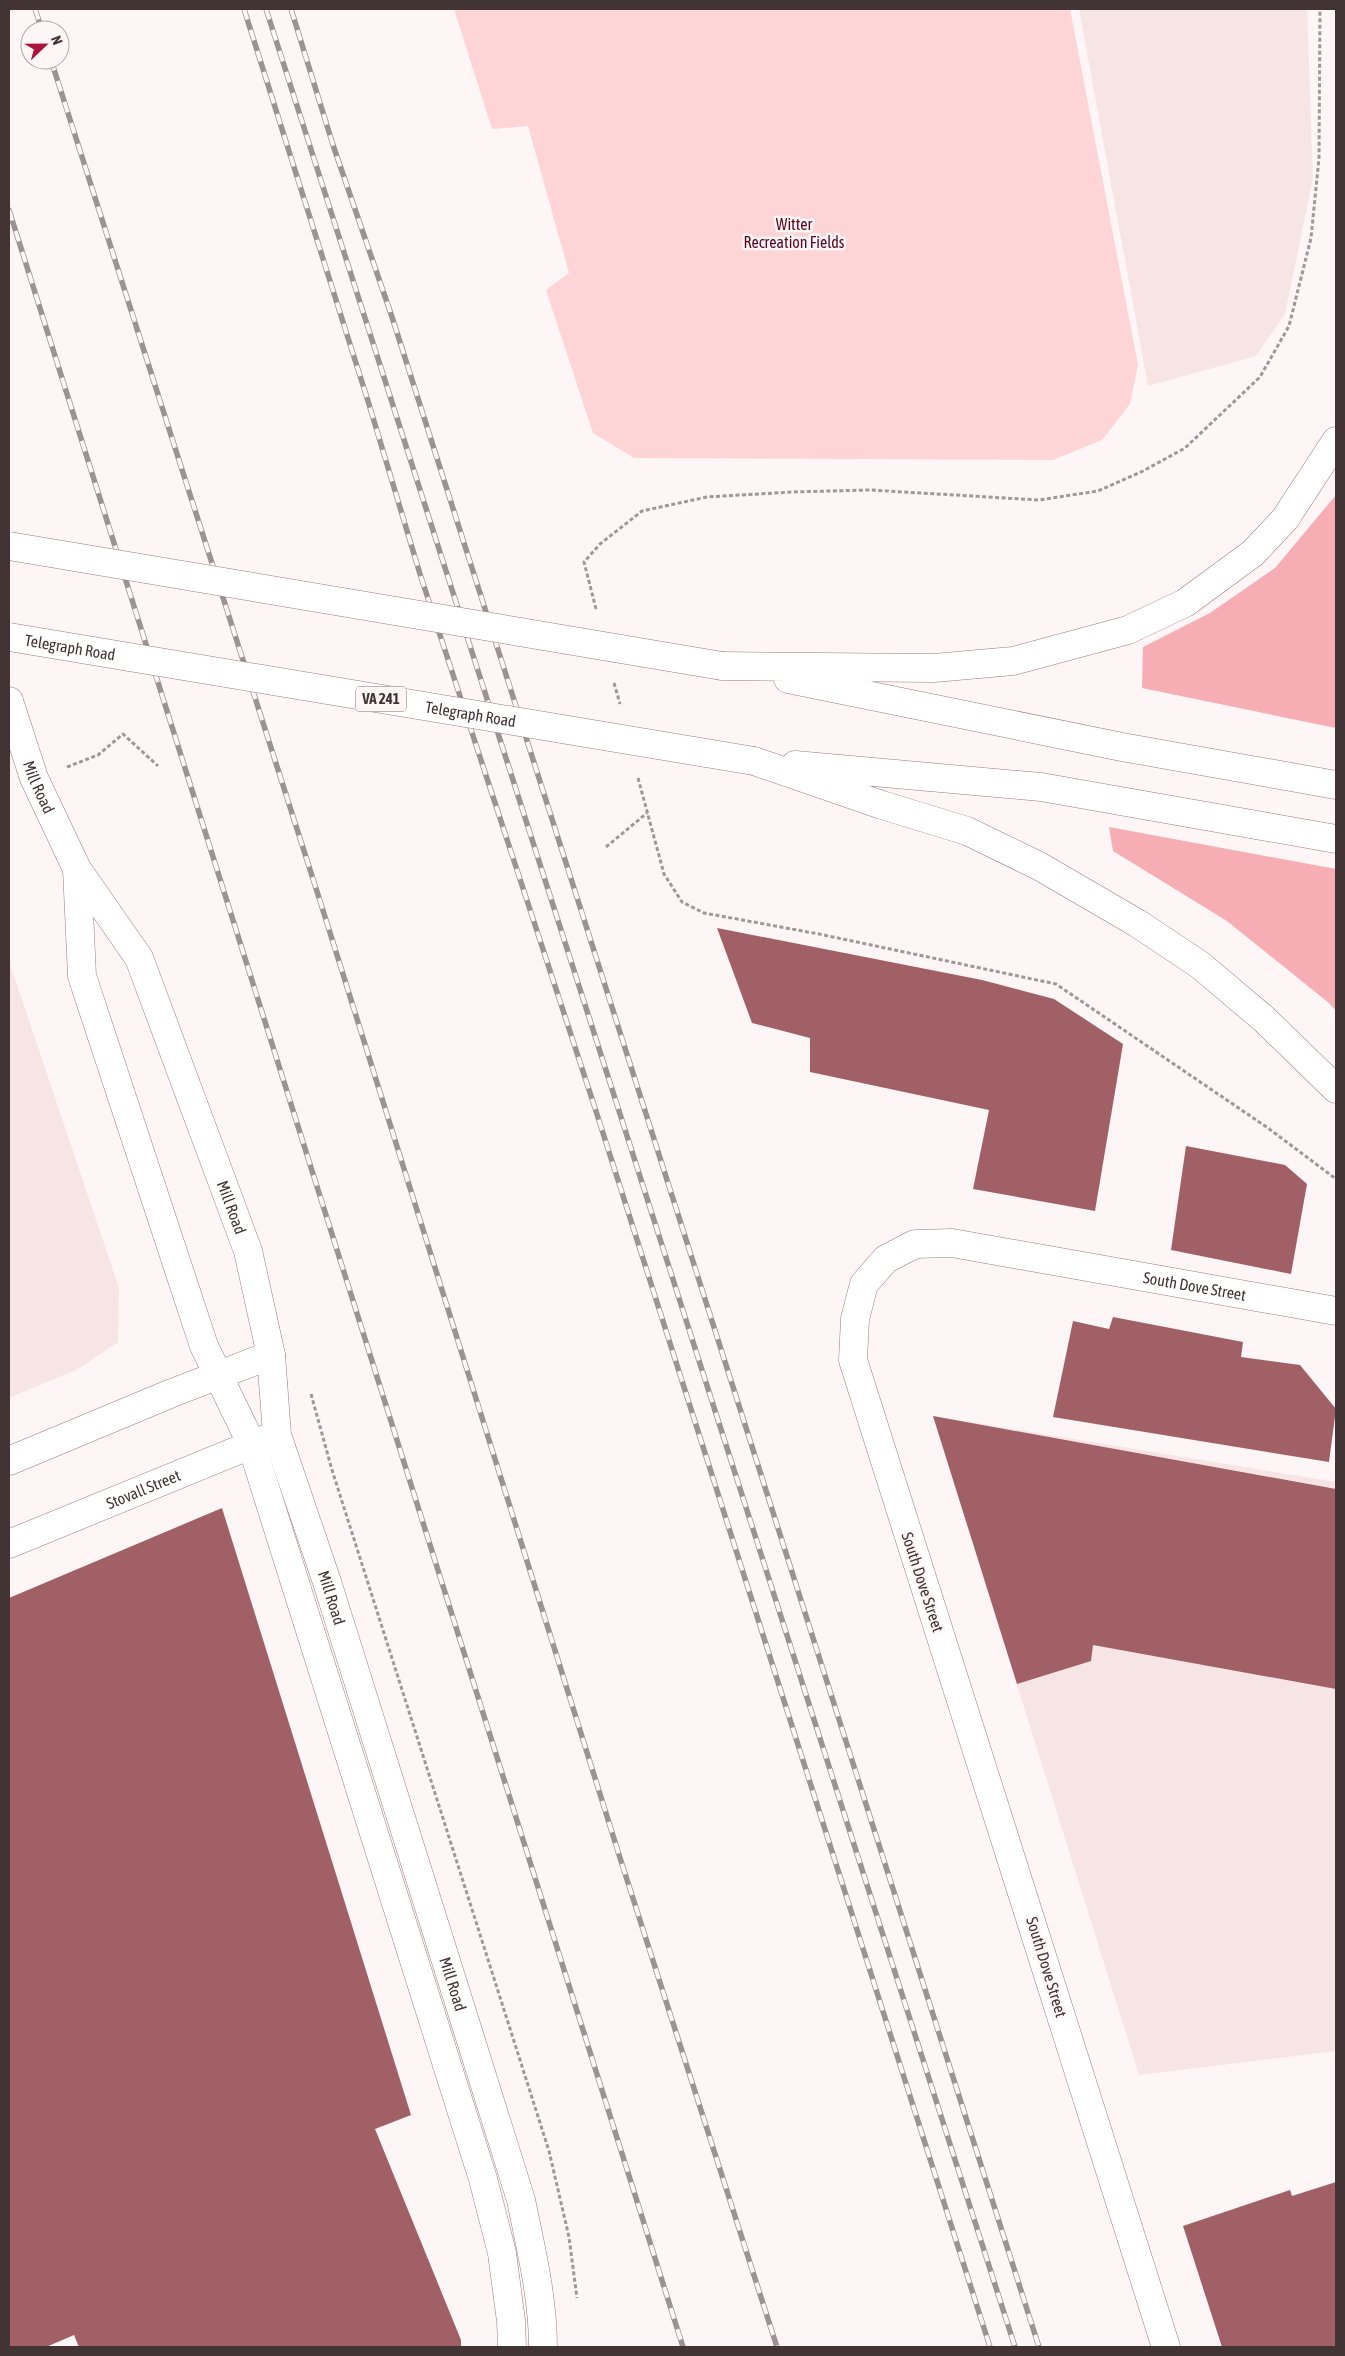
<svg xmlns="http://www.w3.org/2000/svg" width="1345" height="2356" font-family="'Asap Condensed',sans-serif">
	<rect width="100%" height="100%" fill="#fdf5f6"/>
	<path fill="#f7e5e6" d="M 1079,9 L 1307,9 L 1313,178 L 1285,314 L 1256,356 L 1148,386 Z
		M 9,961 L 119,1288 L 118,1342 L 78,1369 L 9,1398 Z
		M 933,1416 L 1336,1482 L 1336,2051 L 1139,2075 Z"/>
	<path fill="#fed5d7" d="M 454,9 L 1070,9 L 1138,365 L 1130,404 L 1102,440 L 1053,460 L 634,458 L 593,433 L 546,290 L 569,273 L 528,126 L 492,129 Z"/>
	<path fill="#f6aeb4" d="M 1336,495 L 1336,728 L 1142,688 L 1143,647 L 1210,613 L 1275,568 Z
		M 1109,827 L 1336,869 L 1336,1011 L 1329,1003 L 1227,921 L 1113,851 Z"/>
	<path fill="#a16066" d="M 717,928 L 982,980 L 1054,999 L 1123,1044 L 1095,1211 L 973,1189 L 989,1110 L 810,1072 L 810,1038 L 752,1023 Z
		M 1186,1146 L 1285,1165 L 1307,1184 L 1291,1274 L 1171,1250 Z
		M 1113,1317 L 1243,1342 L 1241,1357 L 1300,1365 L 1336,1409 L 1329,1462 L 1053,1417 L 1073,1321 L 1109,1329 Z
		M 933,1416 L 1336,1489 L 1336,1689 L 1093,1645 L 1091,1661 L 1017,1684 Z
		M 222,1508 L 411,2115 L 375,2129 L 461,2340 L 461,2347 L 79,2347 L 74,2335 L 46,2347 L 9,2347 L 9,1598 Z
		M 1336,2182 L 1336,2347 L 1222,2347 L 1183,2226 L 1290,2190 L 1292,2196 Z"/>
	<g fill="none" stroke-linecap="round" stroke-linejoin="round">
		<g stroke="#9b7b7d" stroke-width="29">
			<g id="minor">
				<path id="s1" d="M 9,701 L 34,778 L 77,869 L 139,958 L 248,1251 L 271,1355 L 277,1435 L 327,1582 L 521,2200 C 531,2249 543,2298 543,2347"/>
				<path d="M 77,869 L 82,976 L 204,1346 L 251,1443 L 483,2179 L 502,2253 L 511,2321 L 512,2347"/>
				<path d="M 9,1461 L 172,1393 L 271,1355"/>
				<path id="s2" d="M 9,1544 L 268,1438"/>
				<path id="s3" d="M 1166,2347 L 853,1360 L 855,1319 L 864,1284 L 886,1259 L 915,1244 L 952,1243 L 1336,1311"/>
			</g>
		</g>
		<g stroke="#9b7b7d" stroke-width="29">
			<path id="major" d="M 722,666 L 934,668 L 1013,661 L 1128,630 L 1185,603 L 1253,553 L 1285,519 L 1336,441
				M 788,679 L 1122,747 L 1336,785
				M 754,761 L 882,805 L 967,831 L 1039,866 L 1137,923 L 1200,965 L 1264,1019 L 1336,1089
				M 795,765 L 1041,787 L 1336,839"/>
		</g>
		<path stroke="#a29798" stroke-width="3" stroke-dasharray="4 2.5" stroke-linecap="butt" d="M 596,609 L 584,562 L 600,544 L 642,511 L 707,497 L 792,492 L 870,490 L 1039,500 L 1098,491 L 1143,471 L 1185,448 L 1260,377 L 1289,326 L 1311,238 L 1319,158 L 1320,9
			M 614,683 L 620,704
			M 67,767 L 98,755 L 123,734 L 158,766
			M 638,778 L 664,874 L 682,902 L 704,913 L 819,934 L 1056,984 L 1268,1128 L 1336,1179
			M 606,847 L 647,813
			M 311,1394 L 332,1470 L 549,2151 L 569,2237 L 577,2298"/>
		<use href="#minor" stroke="#fff" stroke-width="28"/>
		<use href="#major" stroke="#fff" stroke-width="28"/>
		<g stroke="#9d9293" stroke-width="5.5">
			<path id="rail" d="M 35,9 L 42,30
				M 244,9 L 368,401 L 420,574 L 595,1108 L 990,2347
				M 266,9 L 1015,2347
				M 291,9 L 333,145 L 392,317 L 1039,2347
				M 51,60 L 321,904 L 621,1861 L 777,2347
				M 9,210 L 683,2347"/>
		</g>
		<use href="#rail" stroke="#fdf5f6" stroke-width="4" stroke-dasharray="11" stroke-linecap="butt"/>
		<g stroke="#9b7b7d" stroke-width="29" stroke-linecap="butt">
			<g id="major-bridge">
				<path d="M 9,546 L 722,666"/>
				<path id="s4" d="M 9,637 L 754,761"/>
			</g>
		</g>
		<use href="#major-bridge" stroke="#fff" stroke-width="28"/>
	</g>
	<g text-anchor="middle" stroke-width="5" stroke-linejoin="round" paint-order="stroke">
		<rect fill="#fdf5f6" stroke="#7a6e6f" stroke-width="1" x="356" y="686.5" width="50" height="25" rx="4"/>
		<g font-size="15" font-weight="bold" fill="#423435">
			<text x="381" y="704">VA 241</text>
		</g>
		<g font-size="16" fill="#59041b" stroke="#fdf5f6">
			<text x="794" y="230">Witter<tspan x="794" dy="18">Recreation Fields</tspan></text>
		</g>
		<g font-size="16" fill="#423435" stroke="#fdf5f6">
			<text dy="6" stroke="none"><textPath href="#s4" startOffset="62">Telegraph Road</textPath></text>
			<text dy="6" stroke="none"><textPath href="#s4" startOffset="468">Telegraph Road</textPath></text>
			<text dy="6" stroke="none"><textPath href="#s1" startOffset="91">Mill Road</textPath></text>
			<text dy="6" stroke="none"><textPath href="#s1" startOffset="556">Mill Road</textPath></text>
			<text dy="6" stroke="none"><textPath href="#s3" startOffset="1462">South Dove Street</textPath></text>
			<text dy="6" stroke="none"><textPath href="#s2" startOffset="145">Stovall Street</textPath></text>
			<text transform="translate(923 1582) rotate(72)" y="6">South Dove Street</text>
			<text dy="6" stroke="none"><textPath href="#s1" startOffset="961">Mill Road</textPath></text>
			<text transform="translate(1047 1967) rotate(73)" y="6">South Dove Street</text>
			<text dy="6" stroke="none"><textPath href="#s1" startOffset="1366">Mill Road</textPath></text>
		</g>
	</g>
	<rect width="1345" height="2356" fill="none" stroke="#423435" stroke-width="20"/>
	<g transform="translate(45 45) rotate(68)"><circle r="24" fill="#fdf5f6" stroke="#b2a8a9"/>
	<path d="M0-4L9 19L0 12L-9 19Z" fill="#aa143d"/>
	<text y="-8" font-size="14" font-weight="bold" text-anchor="middle" fill="#423435">N</text>
	</g>
</svg>
